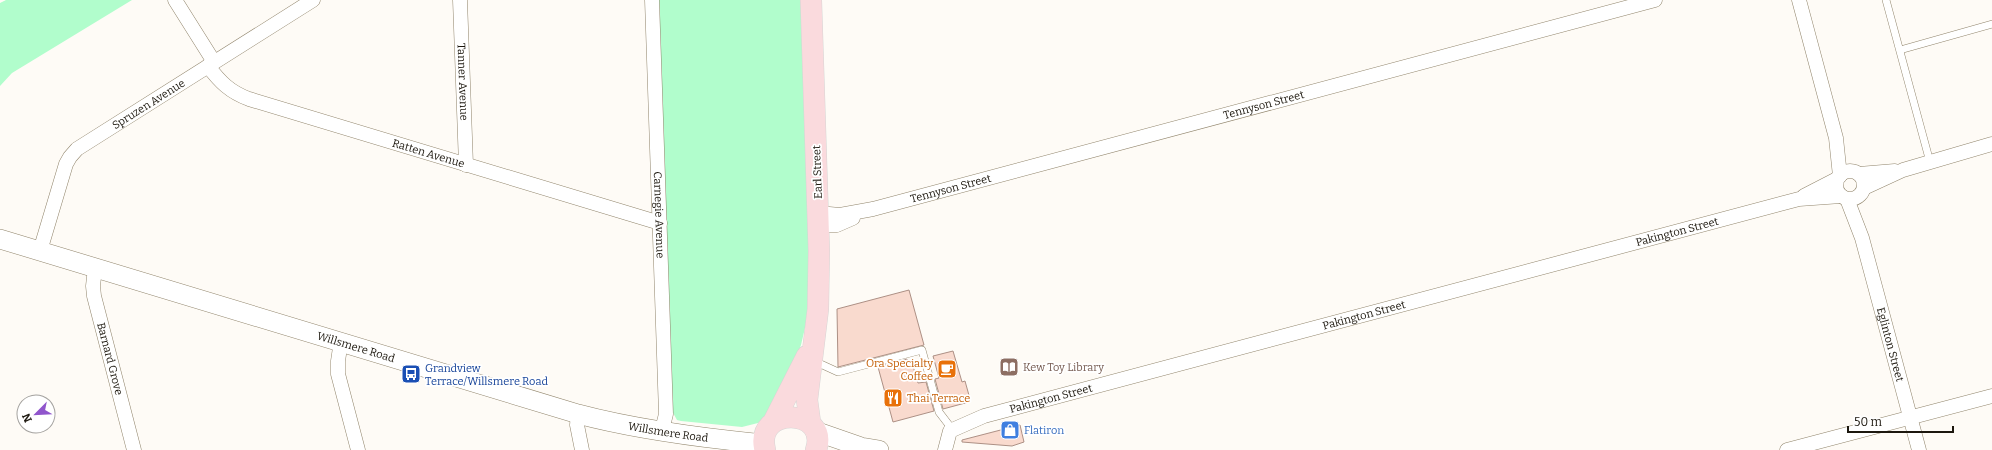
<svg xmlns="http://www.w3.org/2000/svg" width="1992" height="450" font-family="Bitter,serif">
	<rect width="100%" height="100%" fill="#fefbf6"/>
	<path fill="#b1fdcc" d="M 6,0 L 132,0 L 12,73 L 0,86 L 0,3 Z
		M 659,0 L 801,0 L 810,231 L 808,315 L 801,345 L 791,371 L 764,419 L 758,423 L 742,427 L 681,421 L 677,420 L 672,411 Z"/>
	<path fill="#f9dace" stroke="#ad9085" d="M 909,290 L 924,345 L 838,367 L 837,309 Z
		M 953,351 L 962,382 L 965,381 L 970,399 L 969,402 L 943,409 L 935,379 L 939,378 L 933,356 Z
		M 907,359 L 913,366 L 918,383 L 926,382 L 934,411 L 893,422 L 878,367 Z
		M 1020,425 L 1024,442 L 1012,446 L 962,442 L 962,440 Z"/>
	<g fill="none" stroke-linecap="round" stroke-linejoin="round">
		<g stroke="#91856c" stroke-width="8">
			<path id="lane" d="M 1886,0 L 1930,162
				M 1900,50 L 1992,24
				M 814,361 L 838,372 L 922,350 L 939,412 L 952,429"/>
		</g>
		<g stroke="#91856c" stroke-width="15">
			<g id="street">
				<path d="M 175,0 L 214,62"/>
				<path id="s1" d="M 460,0 L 466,165"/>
				<path id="s2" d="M 652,0 L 666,414 L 662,430"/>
				<path d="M 1799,0 L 1836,138 L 1840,176"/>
				<path id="s3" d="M 208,66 C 220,82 230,92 249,99 L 660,223"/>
				<circle cx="1850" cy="185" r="14"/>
				<path d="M 1859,174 L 1895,171"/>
				<path d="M 1864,188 L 1903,170 L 1992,144"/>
				<path d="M 1804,196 L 1837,179"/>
				<path id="s4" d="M 1847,199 L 1862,238 L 1919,450"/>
				<path id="s5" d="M 818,213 L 840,215 L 873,209 L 1655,0"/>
				<path d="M 819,225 L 837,225 L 853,218"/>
				<path id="s6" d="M 40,251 L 66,164 L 70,157 L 77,149 L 313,0"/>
				<path id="s7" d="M 95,268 L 93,286 L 94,296 L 134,450"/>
				<path d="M 341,341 L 338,361 L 338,374 L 358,450"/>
				<path d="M 578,414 L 577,425 L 582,450"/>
				<path id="s8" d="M 945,450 L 950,431 L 984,416 L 1799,199 L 1841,196"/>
				<path d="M 1787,450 L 1992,396"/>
			</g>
		</g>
		<g stroke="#91856c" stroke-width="20">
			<g id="secondary">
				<path id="s9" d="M 0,239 L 578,414 C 638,430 702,438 764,444"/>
				<path d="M 815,431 L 861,447 L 879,450"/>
			</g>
		</g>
		<g stroke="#d6d5d4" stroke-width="22">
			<path id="primary" d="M 774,421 L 807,356
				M 810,422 L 807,400 L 818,309 L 819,251 L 811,0
				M 765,450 C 754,405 830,408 816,450"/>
		</g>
		<use href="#lane" stroke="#fff" stroke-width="7"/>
		<use href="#street" stroke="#fff" stroke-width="14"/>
		<use href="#secondary" stroke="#fff" stroke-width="19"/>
		<use href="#primary" stroke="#fadadd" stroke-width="21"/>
	</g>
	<defs>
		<g id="library-square" transform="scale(1)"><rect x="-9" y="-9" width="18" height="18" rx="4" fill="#8d6e63" stroke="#fff"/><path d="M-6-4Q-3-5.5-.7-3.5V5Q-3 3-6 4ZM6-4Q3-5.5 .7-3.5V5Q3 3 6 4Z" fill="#fff"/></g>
		<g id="cafe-square" transform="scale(1)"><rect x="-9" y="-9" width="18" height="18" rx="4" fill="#e8710a" stroke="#fff"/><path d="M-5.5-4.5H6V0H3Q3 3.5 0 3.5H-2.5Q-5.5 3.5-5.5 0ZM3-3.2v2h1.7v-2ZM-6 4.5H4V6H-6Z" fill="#fff"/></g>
		<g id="bus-square" transform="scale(1)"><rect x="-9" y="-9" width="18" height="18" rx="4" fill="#1a4fb4" stroke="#fff"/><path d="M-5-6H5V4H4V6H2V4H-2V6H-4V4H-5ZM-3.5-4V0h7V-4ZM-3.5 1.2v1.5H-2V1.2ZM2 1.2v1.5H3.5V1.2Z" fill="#fff"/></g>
		<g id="restaurant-square" transform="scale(1)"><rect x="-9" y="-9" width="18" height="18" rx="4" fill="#e8710a" stroke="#fff"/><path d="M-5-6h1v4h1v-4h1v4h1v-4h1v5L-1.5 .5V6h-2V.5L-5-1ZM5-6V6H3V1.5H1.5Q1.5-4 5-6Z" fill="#fff"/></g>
		<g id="shop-square" transform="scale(1)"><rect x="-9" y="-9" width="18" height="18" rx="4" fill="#3f7fe0" stroke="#fff"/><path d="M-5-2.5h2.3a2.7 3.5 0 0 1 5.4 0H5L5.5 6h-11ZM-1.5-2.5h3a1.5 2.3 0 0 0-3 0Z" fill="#fff"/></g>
	</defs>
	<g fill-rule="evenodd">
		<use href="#library-square" x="1009" y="367"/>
		<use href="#cafe-square" x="947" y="369"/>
		<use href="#bus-square" x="411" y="374"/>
		<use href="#restaurant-square" x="893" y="398"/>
		<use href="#shop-square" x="1010" y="430"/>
	</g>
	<g text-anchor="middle" stroke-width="3.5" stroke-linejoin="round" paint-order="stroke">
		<g font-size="11" fill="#1c170e" stroke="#fff">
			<text dy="4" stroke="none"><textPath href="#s1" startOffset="82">Tanner Avenue</textPath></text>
			<text dy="4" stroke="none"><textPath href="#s6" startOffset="194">Spruzen Avenue</textPath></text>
			<text dy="4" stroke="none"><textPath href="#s5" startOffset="460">Tennyson Street</textPath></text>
			<text dy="4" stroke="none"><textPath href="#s3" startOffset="241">Ratten Avenue</textPath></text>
			<text transform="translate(817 172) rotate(-92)" y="4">Earl Street</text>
			<text dy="4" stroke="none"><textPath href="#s5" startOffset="136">Tennyson Street</textPath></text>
			<text dy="4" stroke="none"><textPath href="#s2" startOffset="215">Carnegie Avenue</textPath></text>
			<text dy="4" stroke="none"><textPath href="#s8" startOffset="774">Pakington Street</textPath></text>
			<text dy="4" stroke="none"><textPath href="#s8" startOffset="450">Pakington Street</textPath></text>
			<text dy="4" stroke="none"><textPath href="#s4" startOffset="152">Eglinton Street</textPath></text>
			<text dy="4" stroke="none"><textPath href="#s9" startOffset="372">Willsmere Road</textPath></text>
			<text dy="4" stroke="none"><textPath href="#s7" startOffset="93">Barnard Grove</textPath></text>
			<text dy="4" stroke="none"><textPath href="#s8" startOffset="126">Pakington Street</textPath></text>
			<text dy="4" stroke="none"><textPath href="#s9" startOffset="696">Willsmere Road</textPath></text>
		</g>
		<g font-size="11" fill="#c56008" stroke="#fff" text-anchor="end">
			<text x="933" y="367">Ora Specialty<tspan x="933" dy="13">Coffee</tspan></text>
			<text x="907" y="402" text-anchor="start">Thai Terrace</text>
		</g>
		<g font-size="11" fill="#785e54" stroke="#fff" text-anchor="start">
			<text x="1023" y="371">Kew Toy Library</text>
		</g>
		<g font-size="11" fill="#164399" stroke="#fff" text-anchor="start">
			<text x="425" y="372">Grandview<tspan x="425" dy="13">Terrace/Willsmere Road</tspan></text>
		</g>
		<g font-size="11" fill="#366cbe" stroke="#fff" text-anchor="start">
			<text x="1024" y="434">Flatiron</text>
		</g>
	</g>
	<g transform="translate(36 414) rotate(246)"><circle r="19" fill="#ffffff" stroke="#a4a29f"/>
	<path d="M0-3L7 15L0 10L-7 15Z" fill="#9055cc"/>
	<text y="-6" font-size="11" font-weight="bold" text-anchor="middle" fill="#1c170e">N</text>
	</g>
	<path d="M1848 426v6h105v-6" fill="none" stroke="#1c170e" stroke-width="2"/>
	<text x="1854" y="426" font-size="12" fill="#1c170e" stroke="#ffffff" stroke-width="3" paint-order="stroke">50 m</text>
</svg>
